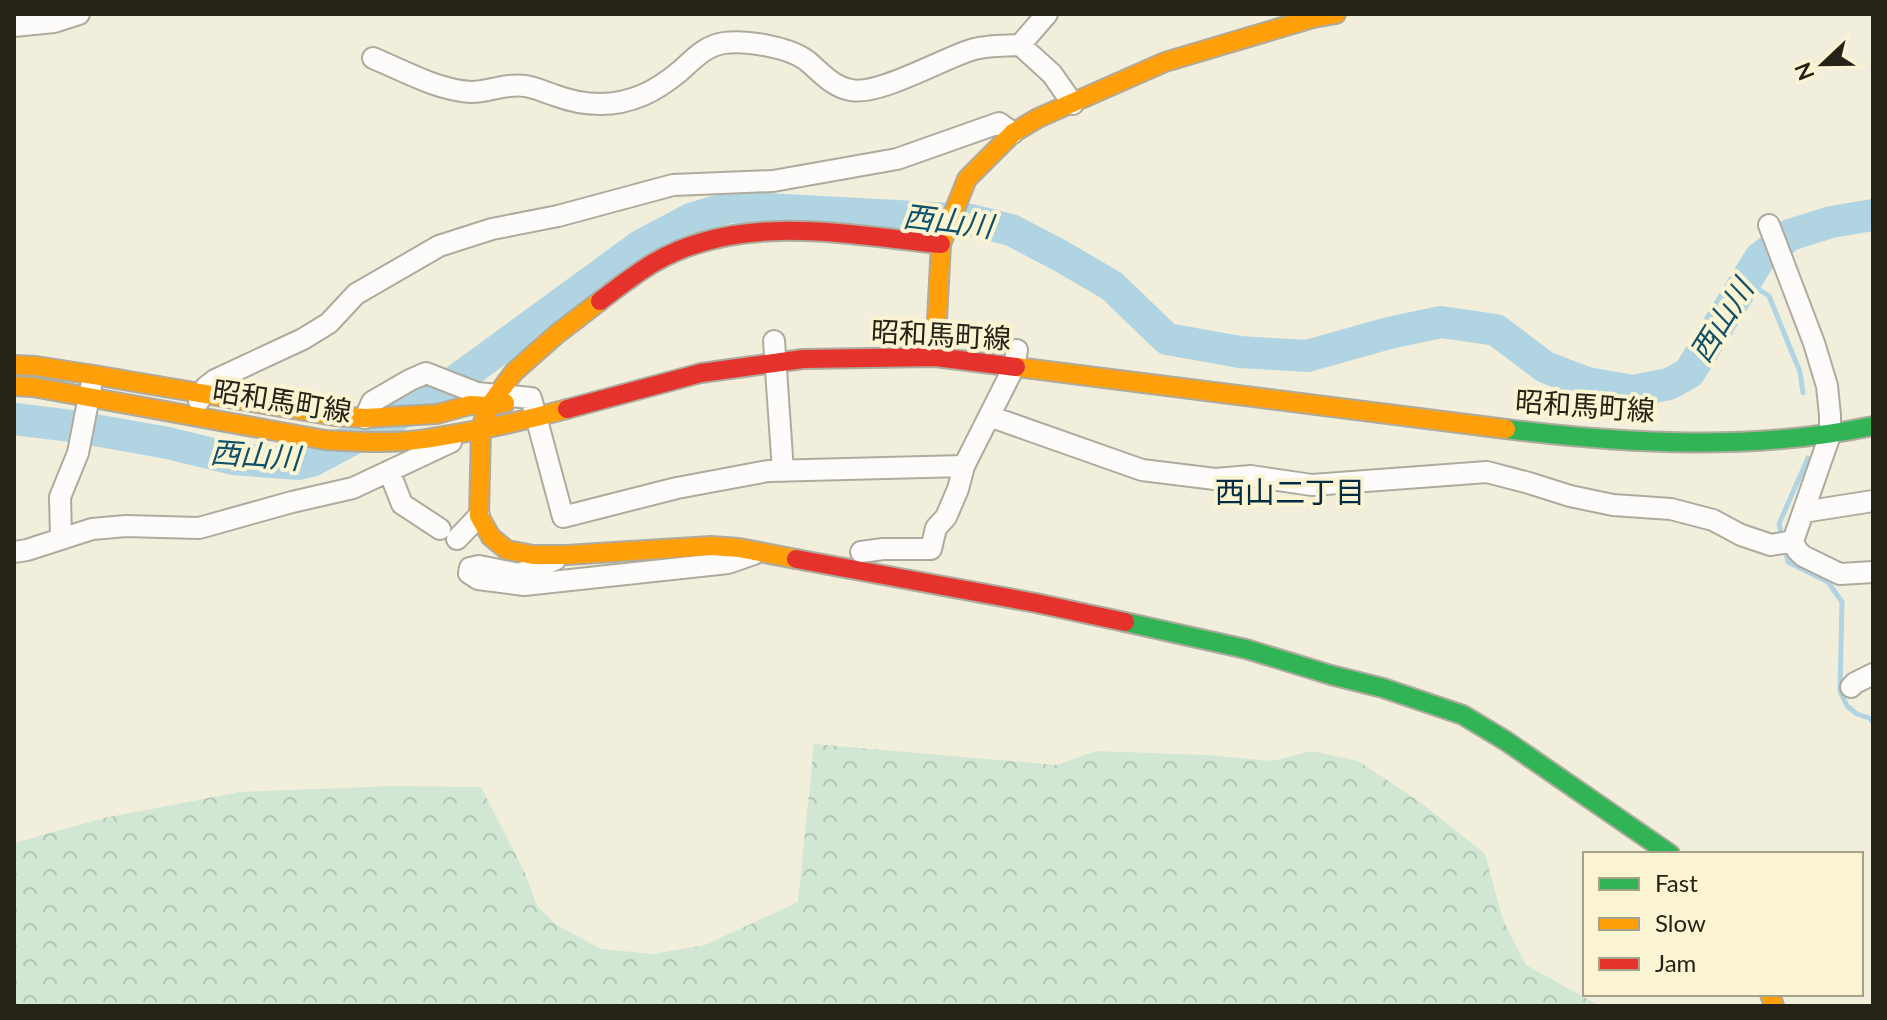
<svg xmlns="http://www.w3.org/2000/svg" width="1887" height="1020" font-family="Lato,'Noto Sans JP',sans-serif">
	<defs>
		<pattern id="forest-crowns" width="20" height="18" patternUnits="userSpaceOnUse" patternTransform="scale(2)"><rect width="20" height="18" fill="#d1e7d4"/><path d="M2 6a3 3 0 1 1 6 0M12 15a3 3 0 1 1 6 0" fill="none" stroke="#b3c6b5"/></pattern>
	</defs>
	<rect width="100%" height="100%" fill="#f1eedc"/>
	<path fill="url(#forest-crowns)" d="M 814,744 L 1057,765 L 1096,751 L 1207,755 L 1272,761 L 1312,751 L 1358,761 L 1420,802 L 1485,854 L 1503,920 L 1526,965 L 1600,1006 L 14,1006 L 14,843 L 104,818 L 240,792 L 391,786 L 481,787 L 525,873 L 537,906 L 558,926 L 601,949 L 653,954 L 705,945 L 798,902 Z"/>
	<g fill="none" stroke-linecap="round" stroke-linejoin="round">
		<path stroke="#b1d4e2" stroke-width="5" d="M 1746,281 L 1769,296 L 1800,372 L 1803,393
			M 1782,536 L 1779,524 L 1808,458
			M 1784,546 L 1788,562 L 1828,582 L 1842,602 L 1840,691 L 1847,706 L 1857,714 L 1869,718 L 1873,722"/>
		<path stroke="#b1d4e2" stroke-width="32" d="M 14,419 L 72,426 L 168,443 L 233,459 L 299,464 L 312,461 L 439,393 L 640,246 L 693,218 L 730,207 L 971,220 L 1011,230 L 1059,255 L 1112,286 L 1167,339 L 1240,352 L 1307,356 L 1389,333 L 1441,322 L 1496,330 L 1545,367 L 1587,383 L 1633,391 L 1669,384 L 1689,373 L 1760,258 L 1790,235 L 1831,222 L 1873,215"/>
		<g stroke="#aeab9e" stroke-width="24">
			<path id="street" d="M 14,26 L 54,22 L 79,14
				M 1020,45 L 1052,74 L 1073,104
				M 373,58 C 404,71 437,90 471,92 C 489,92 506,83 525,86 C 535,87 544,92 554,95 C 583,106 613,108 643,95 C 655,90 668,81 679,72 C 693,60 704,46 724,43 C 746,40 788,47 806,60 C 820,71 832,87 851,90 C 878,96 942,59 971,50 C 986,45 1004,46 1020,45 L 1047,14
				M 1769,225 L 1814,343 L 1827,386 L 1830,415 L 1830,435 L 1793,541 L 1797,550 L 1803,556 L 1840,574 L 1873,572
				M 774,341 L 783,471
				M 199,401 L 206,387 L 215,380 L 303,339 L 329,323 L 356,294 L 439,246 L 492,229 L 558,216 L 673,185 L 773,181 L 897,159 L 999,123 L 1013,133
				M 989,416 L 1142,470 L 1215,479 L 1251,476 L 1312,485 L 1487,472 L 1529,483 L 1570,496 L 1613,505 L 1671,509 L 1713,520 L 1741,535 L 1771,545 L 1793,541
				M 365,418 L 372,402 L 410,380 L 426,373 L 477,393 L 531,398 L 563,517 L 677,488 L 768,471 L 964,466 L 1014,367 L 1017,350
				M 389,471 L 402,504 L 440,529
				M 1803,512 L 1873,501
				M 61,538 L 60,497 L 78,453 L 91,386
				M 457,539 L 479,516
				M 14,552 L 27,550 L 92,529 L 126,526 L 199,528 L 292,502 L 353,488 L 451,442
				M 861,552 L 883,549 L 931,549 L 936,528 L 946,517 L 958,489 L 964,466
				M 555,560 L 519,574 L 479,566 L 470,568 L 469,573 L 478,579 L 524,585 L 728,563 L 754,554
				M 1851,687 L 1855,683 L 1873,674"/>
		</g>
		<g stroke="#aeab9e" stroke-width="22">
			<path id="fast" d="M 1506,429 C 1627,444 1753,451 1873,426
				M 1125,622 L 1246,649 L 1331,675 L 1383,688 L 1463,715 L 1506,741 L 1670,854"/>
		</g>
		<g stroke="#aeab9e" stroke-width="22">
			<path id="slow" d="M 600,301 L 557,334 L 514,372 L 489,406 L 481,428 L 479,516 L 491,537 L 507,550 L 533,555 L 566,555 L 711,546 L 739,548 L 796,559
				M 935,357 L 941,244 L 967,179 L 1013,133 L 1038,118 L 1165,62 L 1313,18 L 1336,14
				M 14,365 L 36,366 L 94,375 L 335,416 L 365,418 L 437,414 L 470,405 L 489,406 L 505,403
				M 1016,367 L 1506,429
				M 14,386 L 33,387 L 325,440 C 360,442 397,444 432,438 C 477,431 523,421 567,409
				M 1770,994 L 1774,1006"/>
		</g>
		<g stroke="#aeab9e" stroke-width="22">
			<path id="jam" d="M 600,301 C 617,288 636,273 655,262 C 742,212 847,235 941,244
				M 567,409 L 701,373 L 803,359 L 935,357 L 1016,367
				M 796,559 L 1036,603 L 1125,622"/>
		</g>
		<use href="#street" stroke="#fdfcfa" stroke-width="20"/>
		<use href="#fast" stroke="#30b455" stroke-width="18"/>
		<use href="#slow" stroke="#ff9f0a" stroke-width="18"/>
		<use href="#jam" stroke="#e5322d" stroke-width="18"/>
	</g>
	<g text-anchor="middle" stroke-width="8" stroke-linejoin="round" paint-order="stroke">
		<g font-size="28" fill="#252317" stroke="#faf4d3">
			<text transform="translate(941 335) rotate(3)" y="10">昭和馬町線</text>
			<text transform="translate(282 401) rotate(9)" y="10">昭和馬町線</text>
			<text transform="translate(1585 406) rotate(4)" y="10">昭和馬町線</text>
		</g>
		<g font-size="30" font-style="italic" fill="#0f506b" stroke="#faf4d3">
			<text transform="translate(948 222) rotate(7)" y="10">西山川</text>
			<text transform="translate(1722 321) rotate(-58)" y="10">西山川</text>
			<text transform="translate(255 456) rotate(4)" y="10">西山川</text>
		</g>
		<g font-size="30" fill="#042c43" stroke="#faf4d3">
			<text x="1290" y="503">西山二丁目</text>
		</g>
	</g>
	<rect width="1887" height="1020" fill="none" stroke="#252317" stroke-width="32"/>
	<rect x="1583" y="852" width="280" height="144" fill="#faf4d3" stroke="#a5a088" stroke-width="2"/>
	<rect x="1599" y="878" width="40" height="12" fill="#30b455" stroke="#a5a088" stroke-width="2"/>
	<text x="1655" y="892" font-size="24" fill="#252317">Fast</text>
	<rect x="1599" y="918" width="40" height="12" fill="#ff9f0a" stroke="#a5a088" stroke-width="2"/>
	<text x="1655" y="932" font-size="24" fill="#252317">Slow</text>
	<rect x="1599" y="958" width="40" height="12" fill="#e5322d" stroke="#a5a088" stroke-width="2"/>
	<text x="1655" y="972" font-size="24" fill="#252317">Jam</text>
	<g transform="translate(1823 64) rotate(248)" stroke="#faf4d3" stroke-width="6" paint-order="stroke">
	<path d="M0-6L14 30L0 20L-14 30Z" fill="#252317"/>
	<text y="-12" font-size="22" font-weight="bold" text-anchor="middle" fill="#252317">N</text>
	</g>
</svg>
